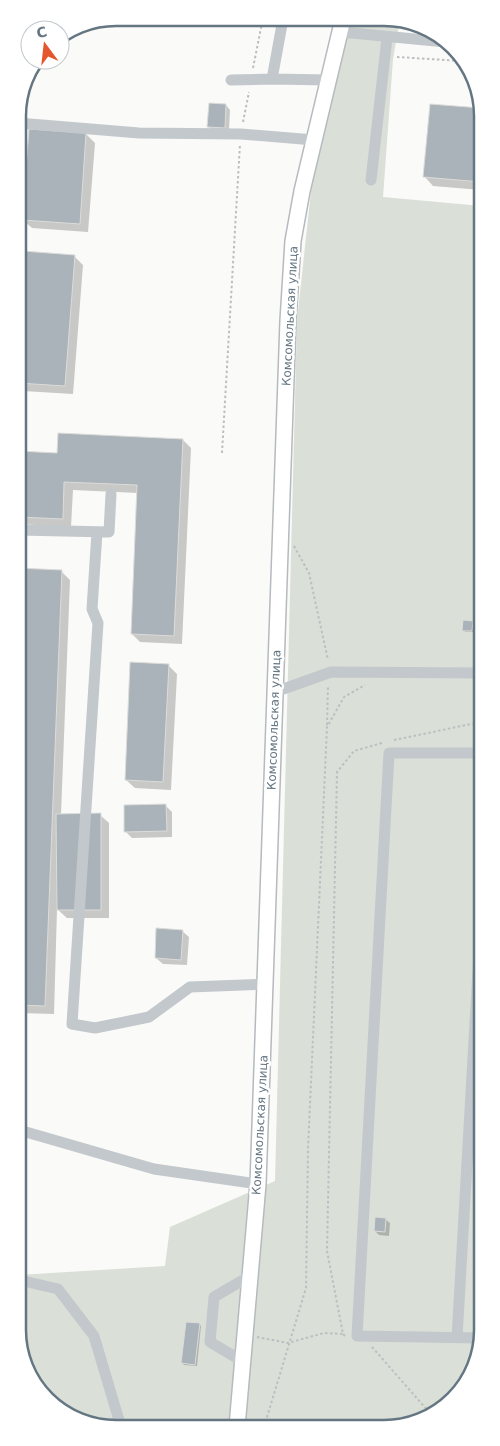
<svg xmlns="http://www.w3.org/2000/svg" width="500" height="1446" font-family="'DejaVu Sans',sans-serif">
	<rect width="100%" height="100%" fill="#fafaf8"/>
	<path fill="#dadfd7" d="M 346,19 L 400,19 L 393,59 L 383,197 L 481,206 L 482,1336 L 458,1395 L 404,1427 L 96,1427 L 46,1400 L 19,1350 L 19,1275 L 165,1266 L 170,1227 L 275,1181 L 297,321 L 314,163 Z"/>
	<path fill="#0003" d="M 226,105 L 230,110 L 229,131 L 212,130 L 208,126 Z
		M 481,110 L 481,190 L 433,186 L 425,177 Z
		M 86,134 L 95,143 L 88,232 L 32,228 L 23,220 Z
		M 74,256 L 83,265 L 73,394 L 23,391 L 18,386 L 18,330 Z
		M 183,440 L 191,448 L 182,644 L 140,642 L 132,634 L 138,493 L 73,490 L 71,527 L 18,524 L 18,452 L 58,454 Z
		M 18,570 L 61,571 L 70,580 L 61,815 L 100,815 L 109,823 L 109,918 L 67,918 L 57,909 L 54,1014 L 19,1013 Z
		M 473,622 L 474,632 L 465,632 L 463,630 Z
		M 168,665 L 177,674 L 171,790 L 135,788 L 126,780 Z
		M 166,806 L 172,812 L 172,837 L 132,838 L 125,831 Z
		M 182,931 L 189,937 L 187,965 L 163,964 L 156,958 Z
		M 385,1219 L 390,1223 L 389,1236 L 379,1235 L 375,1231 Z
		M 199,1324 L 201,1326 L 197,1366 L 184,1365 L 182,1363 Z"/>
	<path fill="#aab3b9" stroke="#dcdcda" d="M 209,103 L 226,104 L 225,128 L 207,127 Z
		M 430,104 L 481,108 L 481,182 L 423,177 Z
		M 29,129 L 86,133 L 80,224 L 22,220 Z
		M 23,251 L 75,255 L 65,386 L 18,383 L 18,313 Z
		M 58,433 L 183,439 L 174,636 L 131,634 L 137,485 L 64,482 L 63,519 L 18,517 L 18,451 L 57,453 Z
		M 18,568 L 62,570 L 45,1006 L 19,1005 Z
		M 463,620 L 473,621 L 472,631 L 462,631 Z
		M 130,662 L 169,664 L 163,782 L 125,780 Z
		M 166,804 L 167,831 L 124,832 L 124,805 Z
		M 101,813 L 101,910 L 57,910 L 56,814 Z
		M 156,928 L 183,930 L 181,960 L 155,958 Z
		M 375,1217 L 386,1218 L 385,1232 L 374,1231 Z
		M 186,1322 L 200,1323 L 195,1365 L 181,1363 Z"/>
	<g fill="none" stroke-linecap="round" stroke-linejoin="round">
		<g stroke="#b5babe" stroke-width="18">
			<path id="major" d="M 237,1427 L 258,1184 L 288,321 L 293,241 L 302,191 L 343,19"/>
		</g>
		<path stroke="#bbbfc2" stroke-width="2" stroke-dasharray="2.5 2.5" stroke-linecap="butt" d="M 397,57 L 462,61
			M 253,68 L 263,18
			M 243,122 L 249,92
			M 222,453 L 240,144
			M 294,546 L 309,573 L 328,660
			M 327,725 L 328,685
			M 394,740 L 481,722
			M 345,1336 L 343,1334 L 327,1251 L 337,772 L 354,751 L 382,743
			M 257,1337 L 288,1343 L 324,1333 L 343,1334
			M 372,1347 L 429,1412
			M 264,1427 L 306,1288 L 308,1149 L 327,727 L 344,697 L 365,685"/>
		<path stroke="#c3c8cc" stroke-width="11" d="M 283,19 L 272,79 L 329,80
			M 341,32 L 446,42
			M 231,80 L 272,79
			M 18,123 L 139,133 L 241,134 L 314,140
			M 371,180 L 387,38
			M 18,530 L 109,532 L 111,494
			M 97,532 L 92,609 L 98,623 L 72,1024 L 95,1028 L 149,1017 L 190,987 L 266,984
			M 275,692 L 331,672 L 481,673
			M 481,753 L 389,753 L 357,1336 L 482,1338
			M 19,1130 L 154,1169 L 258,1184
			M 19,1280 L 58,1289 L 94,1336 L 121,1427
			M 457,1338 L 482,901
			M 242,1361 L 210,1342 L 214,1297 L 250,1276"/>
		<use href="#major" stroke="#fff" stroke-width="15"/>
	</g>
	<g text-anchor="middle" stroke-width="5" stroke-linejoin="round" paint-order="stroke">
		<g font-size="12" fill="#657683" stroke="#fff">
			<text transform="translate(290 316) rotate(-87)" y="4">Комсомольская улица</text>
			<text transform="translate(274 720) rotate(-88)" y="4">Комсомольская улица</text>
			<text transform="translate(260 1125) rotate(-87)" y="4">Комсомольская улица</text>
		</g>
	</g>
	<path d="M0 0H500V1446H0ZM116 26H384A90 90 0 0 1 474 116V1330A90 90 0 0 1 384 1420H116A90 90 0 0 1 26 1330V116A90 90 0 0 1 116 26Z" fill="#fff" fill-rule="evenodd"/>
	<path fill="none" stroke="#657683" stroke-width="2.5" d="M116 26H384A90 90 0 0 1 474 116V1330A90 90 0 0 1 384 1420H116A90 90 0 0 1 26 1330V116A90 90 0 0 1 116 26Z"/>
	<g transform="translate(45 45) rotate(345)"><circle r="24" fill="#ffffff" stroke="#c1c8cd"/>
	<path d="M0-4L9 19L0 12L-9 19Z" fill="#e4572e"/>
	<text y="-8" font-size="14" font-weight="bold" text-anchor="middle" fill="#657683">С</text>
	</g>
</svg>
